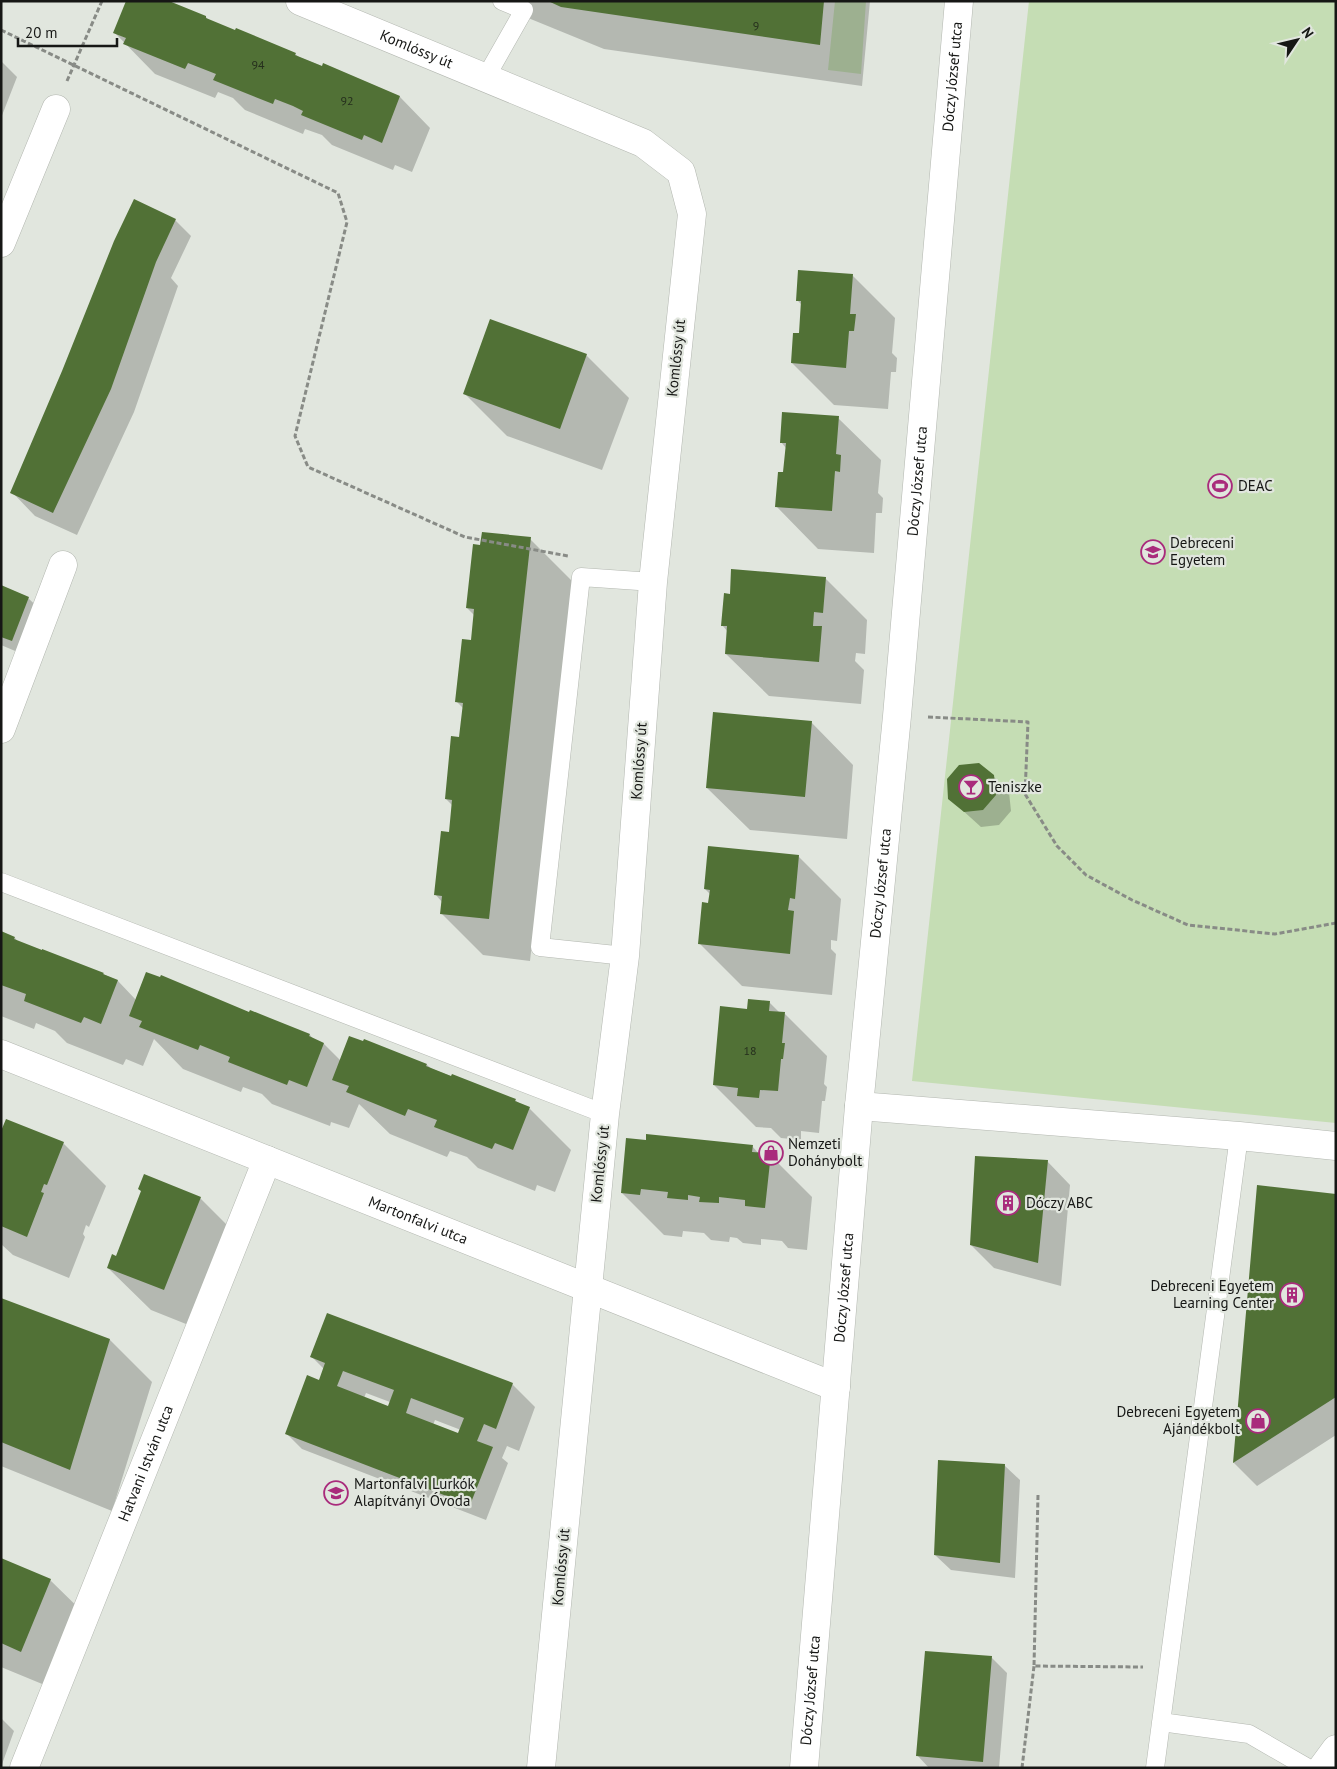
<svg xmlns="http://www.w3.org/2000/svg" width="1337" height="1769" font-family="'PT Sans',sans-serif">
	<rect width="100%" height="100%" fill="#e1e6de"/>
	<path fill="#c5ddb4" d="M 835,1 L 866,1 L 861,74 L 828,70 Z
		M 1029,1 L 1336,1 L 1336,1123 L 912,1081 Z"/>
	<path fill="#0003" fill-rule="evenodd" d="M 495,1 L 870,1 L 862,86 L 604,49 L 501,7 Z
		M 206,17 L 209,21 L 295,54 L 299,57 L 400,97 L 430,128 L 412,172 L 395,165 L 393,170 L 332,145 L 322,135 L 305,129 L 303,134 L 245,110 L 233,98 L 218,92 L 215,98 L 155,74 L 115,33 Z
		M 1,61 L 17,77 L 1,118 Z
		M 175,220 L 191,236 L 171,278 L 178,286 L 134,412 L 77,535 L 35,516 L 12,492 Z
		M 853,276 L 895,318 L 892,353 L 897,358 L 896,372 L 891,372 L 888,409 L 834,405 L 792,363 L 800,334 L 802,305 L 797,300 Z
		M 586,355 L 629,398 L 602,470 L 507,436 L 464,393 Z
		M 838,418 L 881,460 L 878,493 L 883,498 L 882,513 L 876,513 L 874,553 L 818,549 L 776,506 L 785,473 L 786,448 L 781,442 Z
		M 530,539 L 572,581 L 530,961 L 483,955 L 441,913 L 442,902 L 435,894 L 450,833 L 453,806 L 446,799 L 460,738 L 463,708 L 456,701 L 472,642 L 475,616 L 467,608 L 481,547 Z
		M 825,578 L 867,620 L 865,654 L 856,653 L 855,661 L 864,670 L 861,704 L 769,696 L 726,654 L 728,632 L 722,625 L 731,596 Z
		M 1,587 L 28,598 L 44,613 L 27,656 L 1,645 Z
		M 811,722 L 853,765 L 847,839 L 750,830 L 707,788 Z
		M 993,776 L 1009,792 L 1011,811 L 999,825 L 981,827 L 950,799 Z
		M 798,856 L 841,899 L 837,941 L 831,940 L 831,949 L 836,954 L 832,995 L 742,986 L 700,944 L 710,904 L 710,894 L 705,889 Z
		M 1,933 L 15,938 L 19,943 L 103,974 L 118,981 L 136,1000 L 224,1004 L 310,1035 L 314,1040 L 324,1044 L 341,1061 L 427,1065 L 432,1069 L 515,1100 L 520,1104 L 529,1108 L 571,1150 L 555,1192 L 537,1185 L 535,1191 L 478,1168 L 467,1157 L 450,1151 L 447,1157 L 390,1134 L 359,1104 L 349,1128 L 331,1122 L 330,1126 L 272,1104 L 262,1094 L 243,1087 L 241,1092 L 183,1069 L 154,1039 L 143,1066 L 126,1059 L 123,1065 L 67,1043 L 55,1031 L 36,1023 L 34,1029 L 1,1016 Z
		M 769,1002 L 780,1013 L 785,1014 L 827,1056 L 824,1084 L 827,1087 L 825,1101 L 822,1101 L 819,1133 L 801,1131 L 801,1140 L 781,1138 L 771,1128 L 756,1127 L 714,1085 L 748,1010 Z
		M 1,1134 L 63,1143 L 106,1186 L 89,1227 L 86,1225 L 83,1234 L 85,1237 L 69,1278 L 13,1255 L 1,1244 Z
		M 752,1146 L 759,1154 L 770,1155 L 812,1197 L 807,1250 L 788,1248 L 782,1241 L 761,1239 L 761,1245 L 743,1243 L 737,1238 L 730,1237 L 729,1242 L 711,1240 L 704,1233 L 683,1231 L 682,1237 L 664,1235 L 622,1193 Z
		M 1047,1161 L 1070,1185 L 1061,1286 L 994,1268 L 971,1245 Z
		M 1258,1186 L 1336,1195 L 1336,1435 L 1257,1486 L 1234,1463 Z
		M 200,1198 L 242,1240 L 206,1332 L 151,1310 L 108,1268 L 116,1258 Z
		M 1,1300 L 110,1340 L 152,1382 L 112,1511 L 1,1466 Z
		M 312,1357 L 512,1384 L 535,1407 L 519,1451 L 507,1446 L 502,1458 L 508,1463 L 486,1520 L 302,1449 L 287,1434 L 319,1381 L 324,1369 ZM 366,1393 L 390,1402 L 388,1408 L 364,1398 ZM 435,1420 L 461,1430 L 464,1437 L 433,1425 Z
		M 1004,1465 L 1020,1480 L 1015,1578 L 951,1570 L 935,1555 Z
		M 1,1560 L 50,1580 L 93,1622 L 64,1693 L 1,1667 Z
		M 991,1657 L 1007,1673 L 999,1768 L 929,1768 L 917,1755 Z
		M 1,1718 L 14,1731 L 1,1767 Z"/>
	<path fill="#517136" fill-rule="evenodd" d="M 126,1 L 169,1 L 206,16 L 206,18 L 235,30 L 236,28 L 296,53 L 295,55 L 322,66 L 323,63 L 400,96 L 382,143 L 364,135 L 362,140 L 301,115 L 303,111 L 293,106 L 275,99 L 273,104 L 213,80 L 216,74 L 188,63 L 185,69 L 123,44 L 126,38 L 113,33 Z
		M 548,1 L 824,1 L 820,45 L 561,7 Z
		M 134,199 L 176,219 L 156,262 L 111,389 L 53,513 L 10,493 L 62,371 L 114,241 Z
		M 798,270 L 853,274 L 850,314 L 856,314 L 854,331 L 849,331 L 846,368 L 791,363 L 793,333 L 799,333 L 801,301 L 796,301 Z
		M 490,319 L 587,354 L 560,429 L 463,394 Z
		M 782,412 L 839,416 L 836,454 L 841,455 L 840,472 L 835,471 L 832,511 L 775,507 L 778,472 L 783,472 L 786,443 L 780,443 Z
		M 482,532 L 531,537 L 489,919 L 440,914 L 442,896 L 434,895 L 441,831 L 449,832 L 452,800 L 445,799 L 451,736 L 459,737 L 463,703 L 455,702 L 462,639 L 471,640 L 474,609 L 466,608 L 473,544 L 480,545 Z
		M 731,569 L 826,577 L 823,613 L 814,612 L 813,626 L 822,626 L 819,662 L 725,654 L 727,626 L 721,626 L 724,593 L 730,594 Z
		M 1,585 L 29,597 L 12,641 L 1,637 Z
		M 713,712 L 812,721 L 805,797 L 706,788 Z
		M 979,763 L 994,775 L 996,795 L 983,810 L 964,812 L 948,799 L 947,779 L 959,765 Z
		M 708,846 L 799,855 L 795,899 L 790,898 L 788,910 L 794,911 L 790,954 L 698,944 L 702,902 L 708,903 L 710,890 L 704,889 Z
		M 1,931 L 15,937 L 14,939 L 42,950 L 42,949 L 104,973 L 103,974 L 118,980 L 101,1024 L 84,1017 L 81,1023 L 24,1001 L 26,994 L 1,985 Z
		M 146,972 L 160,977 L 161,975 L 249,1012 L 250,1010 L 310,1034 L 309,1036 L 324,1043 L 307,1087 L 289,1080 L 287,1085 L 228,1062 L 230,1057 L 200,1045 L 198,1050 L 139,1027 L 142,1021 L 129,1016 Z
		M 748,999 L 770,1001 L 769,1011 L 785,1012 L 782,1043 L 785,1043 L 783,1059 L 781,1059 L 778,1091 L 760,1090 L 759,1098 L 737,1096 L 738,1088 L 713,1085 L 720,1006 L 747,1009 Z
		M 349,1036 L 363,1041 L 364,1039 L 427,1064 L 426,1066 L 451,1076 L 452,1074 L 516,1099 L 515,1101 L 530,1107 L 513,1150 L 495,1143 L 492,1149 L 434,1127 L 437,1120 L 408,1109 L 405,1116 L 346,1092 L 349,1086 L 332,1080 Z
		M 6,1119 L 64,1142 L 47,1185 L 44,1184 L 41,1192 L 44,1193 L 27,1237 L 1,1226 L 1,1131 Z
		M 646,1134 L 753,1145 L 752,1152 L 771,1153 L 765,1208 L 745,1206 L 745,1200 L 719,1197 L 719,1203 L 699,1202 L 700,1197 L 688,1195 L 688,1200 L 667,1198 L 668,1192 L 641,1189 L 640,1195 L 621,1193 L 626,1138 L 646,1140 Z
		M 975,1156 L 1048,1160 L 1038,1263 L 970,1245 Z
		M 144,1174 L 201,1197 L 164,1290 L 107,1268 L 112,1254 L 116,1256 L 141,1191 L 138,1189 Z
		M 1257,1185 L 1336,1194 L 1336,1397 L 1233,1463 Z
		M 1,1298 L 110,1339 L 70,1470 L 1,1442 Z
		M 327,1313 L 513,1383 L 496,1429 L 484,1424 L 477,1441 L 493,1447 L 470,1505 L 285,1434 L 307,1375 L 319,1380 L 325,1363 L 310,1357 ZM 343,1371 L 394,1390 L 388,1406 L 337,1386 ZM 411,1398 L 464,1418 L 458,1433 L 406,1413 Z
		M 938,1460 L 1005,1464 L 1000,1563 L 934,1555 Z
		M 1,1558 L 51,1579 L 21,1652 L 1,1643 Z
		M 925,1651 L 992,1656 L 983,1762 L 916,1756 Z"/>
	<g fill="none" stroke-linecap="round" stroke-linejoin="round">
		<g stroke="#b3b7b0" stroke-width="19">
			<path id="service" d="M 486,77 L 524,10 L 502,1
				M 1,882 L 605,1114
				M 625,956 L 540,947 L 581,577 L 653,582
				M 1161,1722 L 1249,1734 L 1308,1768
				M 1155,1768 L 1239,1136"/>
		</g>
		<g stroke="#b3b7b0" stroke-width="29">
			<g id="minor">
				<path id="s1" d="M 300,1 L 643,143 L 681,172 L 692,214 L 653,582 L 625,956 L 605,1114 L 541,1768"/>
				<path d="M 1,243 L 56,109"/>
				<path d="M 1,729 L 63,565"/>
				<path id="s2" d="M 1,1054 L 836,1387"/>
				<path d="M 859,1106 L 1239,1136 L 1336,1146"/>
				<path id="s3" d="M 24,1768 L 267,1160"/>
				<path d="M 1322,1768 L 1336,1749"/>
			</g>
		</g>
		<g stroke="#b3b7b0" stroke-width="29">
			<g id="tertiary">
				<path id="s4" d="M 804,1768 L 859,1106 L 897,716 L 959,1"/>
			</g>
		</g>
		<path stroke="#888b86" stroke-width="3" stroke-dasharray="5 2.5" stroke-linecap="butt" d="M 1,30 L 338,193 L 347,222 L 295,436 L 308,467 L 465,537 L 568,556
			M 67,81 L 102,1
			M 928,717 L 1028,722 L 1025,794 L 1057,846 L 1086,875 L 1132,900 L 1188,925 L 1275,934 L 1336,923
			M 1038,1495 L 1034,1666 L 1143,1667
			M 1022,1768 L 1034,1666"/>
		<use href="#service" stroke="#fff" stroke-width="18"/>
		<use href="#minor" stroke="#fff" stroke-width="28"/>
		<use href="#tertiary" stroke="#fff" stroke-width="28"/>
	</g>
	<defs>
		<g id="stadium-ring" transform="scale(1.25)"><circle r="9.5" fill="#e1e6de" stroke="#a92b7c" stroke-width="1.5"/><path d="M0-5a6.5 5 0 1 0 0 10a6.5 5 0 1 0 0-10ZM-3.5-1.8h7v3.6h-7Z" fill="#a92b7c"/></g>
		<g id="university-ring" transform="scale(1.25)"><circle r="9.5" fill="#e1e6de" stroke="#a92b7c" stroke-width="1.5"/><path d="M0-5L7-2L0 1L-7-2ZM-4 1L0 2.5L4 1V4Q0 6-4 4Z" fill="#a92b7c"/></g>
		<g id="bar-ring" transform="scale(1.25)"><circle r="9.5" fill="#e1e6de" stroke="#a92b7c" stroke-width="1.5"/><path d="M-6-5H6L.8 .8V4.5H3.5V6h-7V4.5H-.8V.8Z" fill="#a92b7c"/></g>
		<g id="shop-ring" transform="scale(1.25)"><circle r="9.5" fill="#e1e6de" stroke="#a92b7c" stroke-width="1.5"/><path d="M-5-2.5h2.3a2.7 3.5 0 0 1 5.4 0H5L5.5 6h-11ZM-1.5-2.5h3a1.5 2.3 0 0 0-3 0Z" fill="#a92b7c"/></g>
		<g id="building-ring" transform="scale(1.25)"><circle r="9.5" fill="#e1e6de" stroke="#a92b7c" stroke-width="1.5"/><path d="M-4-6H4V6H1V3H-1V6H-4ZM-2.5-4.3h1.7v1.8h-1.7ZM.8-4.3h1.7v1.8H.8ZM-2.5-1h1.7V.8h-1.7ZM.8-1h1.7V.8H.8Z" fill="#a92b7c"/></g>
		<g id="school-ring" transform="scale(1.25)"><circle r="9.5" fill="#e1e6de" stroke="#a92b7c" stroke-width="1.5"/><path d="M0-5L7-2L0 1L-7-2ZM-4 1L0 2.5L4 1V4Q0 6-4 4Z" fill="#a92b7c"/></g>
	</defs>
	<g fill-rule="evenodd">
		<use href="#stadium-ring" x="1220" y="486"/>
		<use href="#university-ring" x="1153" y="552"/>
		<use href="#bar-ring" x="971" y="787"/>
		<use href="#shop-ring" x="771" y="1153"/>
		<use href="#building-ring" x="1008" y="1203"/>
		<use href="#building-ring" x="1292" y="1295"/>
		<use href="#shop-ring" x="1258" y="1421"/>
		<use href="#school-ring" x="336" y="1493"/>
	</g>
	<g text-anchor="middle" stroke-width="4.5" stroke-linejoin="round" paint-order="stroke">
		<g font-size="12" fill="#252e1d">
			<text x="756" y="30">9</text>
			<text x="258" y="69">94</text>
			<text x="347" y="105">92</text>
			<text x="750" y="1055">18</text>
		</g>
		<g font-size="15" fill="#161715" stroke="#e1e6de">
			<text dy="5" stroke="none"><textPath href="#s1" startOffset="126">Komlóssy út</textPath></text>
			<text dy="5" stroke="none"><textPath href="#s4" startOffset="1698">Dóczy József utca</textPath></text>
			<text transform="translate(676 358) rotate(-84)" y="5">Komlóssy út</text>
			<text dy="5" stroke="none"><textPath href="#s4" startOffset="1292">Dóczy József utca</textPath></text>
			<text transform="translate(639 761) rotate(-86)" y="5">Komlóssy út</text>
			<text dy="5" stroke="none"><textPath href="#s4" startOffset="888">Dóczy József utca</textPath></text>
			<text transform="translate(600 1164) rotate(-84)" y="5">Komlóssy út</text>
			<text dy="5" stroke="none"><textPath href="#s2" startOffset="449">Martonfalvi utca</textPath></text>
			<text dy="5" stroke="none"><textPath href="#s4" startOffset="482">Dóczy József utca</textPath></text>
			<text dy="5" stroke="none"><textPath href="#s3" startOffset="328">Hatvani István utca</textPath></text>
			<text transform="translate(561 1567) rotate(-85)" y="5">Komlóssy út</text>
			<text dy="5" stroke="none"><textPath href="#s4" startOffset="78">Dóczy József utca</textPath></text>
		</g>
		<g font-size="15" fill="#161715" stroke="#e1e6de" text-anchor="start">
			<text x="1238" y="491">DEAC</text>
			<text x="1170" y="548">Debreceni<tspan x="1170" dy="17">Egyetem</tspan></text>
			<text x="988" y="792">Teniszke</text>
			<text x="788" y="1149">Nemzeti<tspan x="788" dy="17">Dohánybolt</tspan></text>
			<text x="1026" y="1208">Dóczy ABC</text>
			<text x="1274" y="1291" text-anchor="end">Debreceni Egyetem<tspan x="1274" dy="17">Learning Center</tspan></text>
			<text x="1240" y="1417" text-anchor="end">Debreceni Egyetem<tspan x="1240" dy="17">Ajándékbolt</tspan></text>
			<text x="354" y="1489">Martonfalvi Lurkók<tspan x="354" dy="17">Alapítványi Óvoda</tspan></text>
		</g>
	</g>
	<rect width="1337" height="1769" fill="none" stroke="#161715" stroke-width="5"/>
	<g transform="translate(1297 40) rotate(55)" stroke="#e1e6de" stroke-width="4" paint-order="stroke">
	<path d="M0-4L9 19L0 12L-9 19Z" fill="#161715"/>
	<text y="-8" font-size="14" font-weight="bold" text-anchor="middle" fill="#161715">N</text>
	</g>
	<path d="M18 38v8h99v-8" fill="none" stroke="#161715" stroke-width="2.5"/>
	<text x="25" y="38" font-size="15" fill="#161715" stroke="#e1e6de" stroke-width="4" paint-order="stroke">20 m</text>
</svg>
